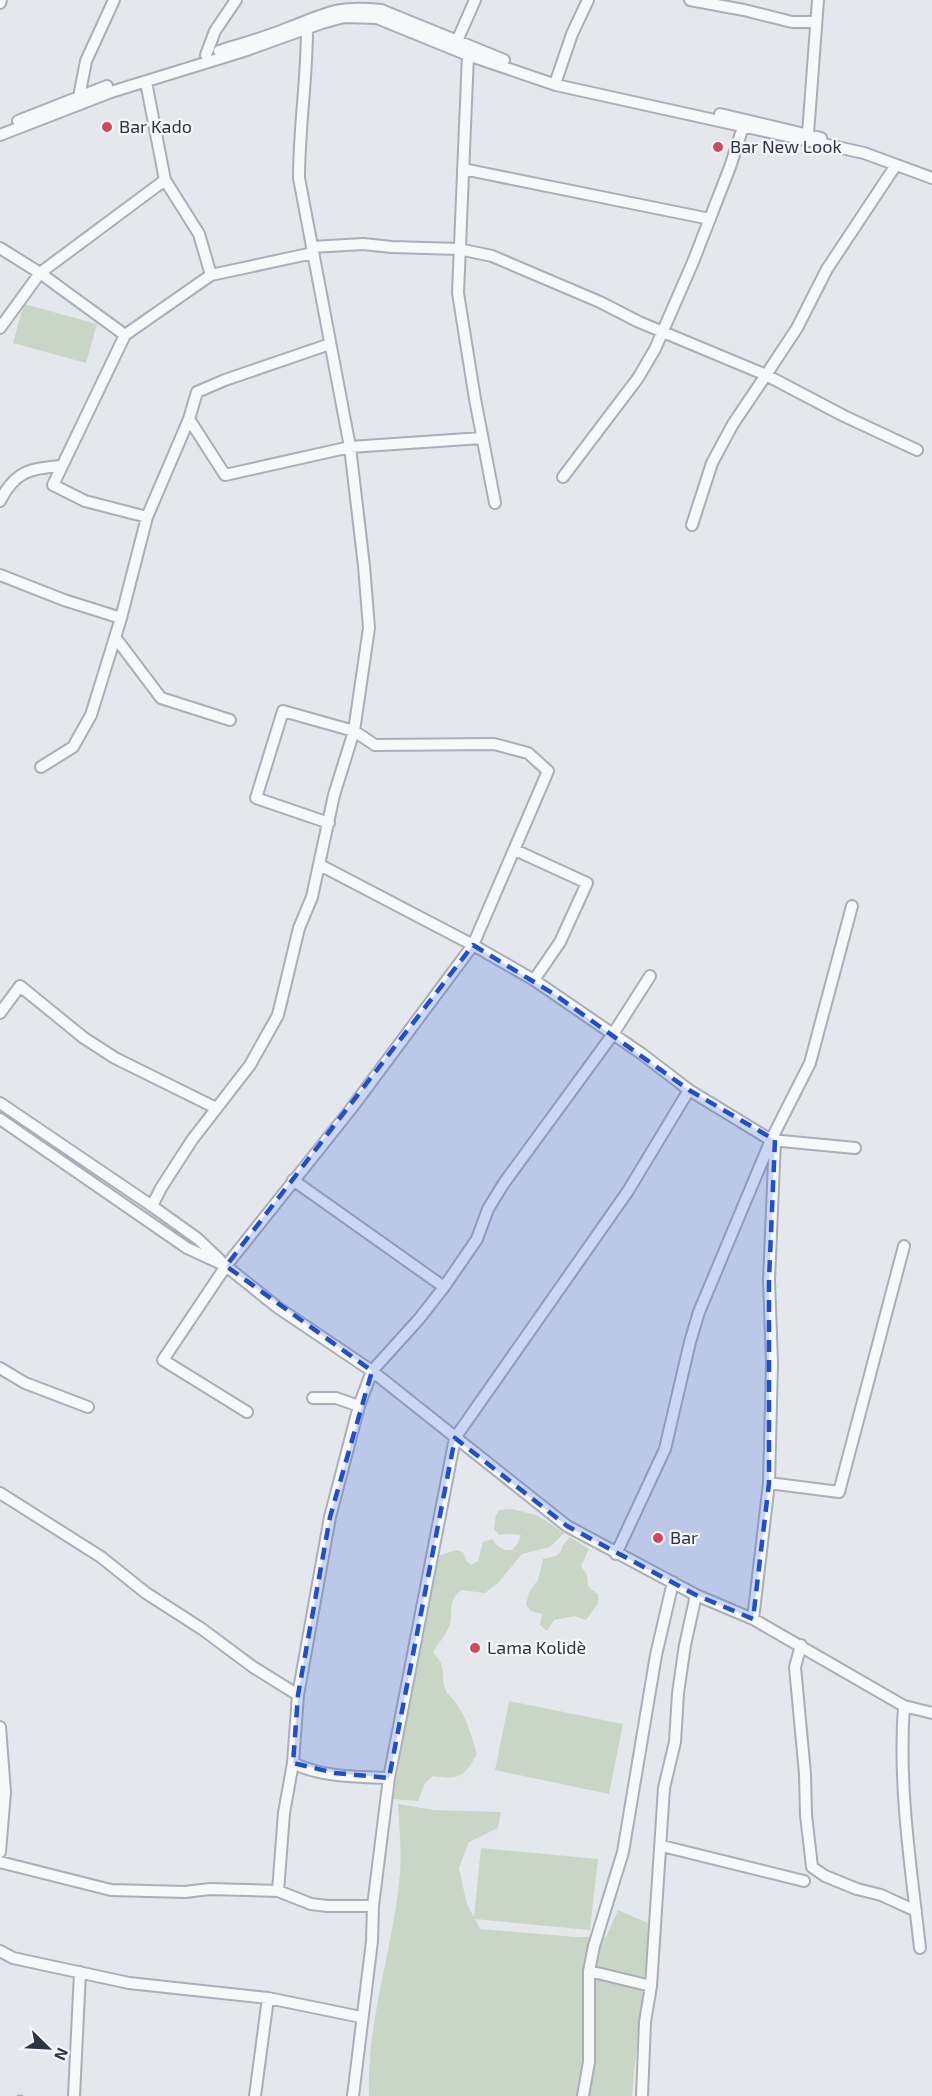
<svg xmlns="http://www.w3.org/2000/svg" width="932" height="2096" font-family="'Exo 2',sans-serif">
	<rect width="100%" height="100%" fill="#e4e7ec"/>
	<path fill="#c9d6c5" d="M 24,304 L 97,324 L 86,363 L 13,343 Z
		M 511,1509 L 537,1515 L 564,1533 L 550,1547 L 522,1554 L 498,1583 L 485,1593 L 461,1590 C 448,1600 453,1610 450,1624 C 447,1634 437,1644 433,1653 C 449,1668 439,1674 446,1691 C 449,1696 455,1700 458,1706 C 467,1720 472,1737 477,1754 C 464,1777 460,1780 433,1776 L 425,1783 L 418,1801 L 393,1799 L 425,1610 L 437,1556 L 457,1550 L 463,1552 L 466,1560 L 471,1565 L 478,1561 L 483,1542 L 492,1539 C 498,1547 502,1551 512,1550 L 518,1543 L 521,1535 L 508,1534 L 499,1535 L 494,1529 L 496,1515 L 499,1510 Z
		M 570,1537 L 589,1549 L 581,1566 L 587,1575 L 588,1586 L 598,1595 L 598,1603 L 586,1620 L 575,1616 L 554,1620 L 547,1631 L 540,1625 L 542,1614 L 531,1611 L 526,1605 L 529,1592 L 538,1580 L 543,1559 L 556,1556 L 561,1551 L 562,1546 Z
		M 509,1701 L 623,1724 L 609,1794 L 495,1770 Z
		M 398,1804 L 434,1810 L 501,1812 L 498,1828 L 469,1842 L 459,1868 L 467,1905 L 474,1917 L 481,1848 L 598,1859 L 590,1930 L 475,1919 L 480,1929 L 575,1937 L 606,1937 L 618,1910 L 648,1923 C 648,1981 636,2038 632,2096 L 369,2096 C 366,2020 394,1948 400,1873 C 402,1851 399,1827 398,1804 Z"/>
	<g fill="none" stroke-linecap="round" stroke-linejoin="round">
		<path stroke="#9fb4cc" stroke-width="3" d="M 18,2096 L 22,2096"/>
		<g stroke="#a9aeb7" stroke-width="14">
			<path id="minor" d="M 690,0 L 744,10 L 792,22 L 816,22
				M 0,3 L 1,0
				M 457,41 L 475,0
				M 219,51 C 241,44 264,38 286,29 C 326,14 335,5 381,10 L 504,60
				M 206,55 L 215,31 L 236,0
				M 468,55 L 458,293 L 475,399 L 495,503
				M 557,78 L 572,34 L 588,0
				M 146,82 L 165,180 L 199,234 L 211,275
				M 79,97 L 86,61 L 114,0
				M 720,114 L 821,138
				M 18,121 L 107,86
				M 808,134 L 818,0
				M 0,135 L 111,92 L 244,51 L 322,23 L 344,17 L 377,18 L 468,55 L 556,85 L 864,153 L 932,178
				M 463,169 L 710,219
				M 312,247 L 363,244 L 392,247 L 459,249 L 492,256 L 600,302 L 639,322 L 766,375 L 797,328 L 827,269 L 896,165
				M 0,248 L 40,273 L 125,335
				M 0,328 L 40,273 L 165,180
				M 189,419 L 225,475 L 350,447 L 482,438
				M 563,477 L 638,378 L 655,349 L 693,262 L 730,167 L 743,127
				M 0,501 C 15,471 31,468 61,466
				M 147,517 L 85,501 L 53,485 L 125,335 L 211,275 L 313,253
				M 692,525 L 712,463 L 733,424 L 766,375 L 844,416 L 917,450
				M 0,575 L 64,600 L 121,618
				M 115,637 L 161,698 L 230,720
				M 41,767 L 73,747 L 91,715 L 121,618 L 147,517 L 189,419 L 197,392 L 225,380 L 330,344
				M 515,850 L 587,883 L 560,942 L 534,980
				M 320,865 L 473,945 L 534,980 L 642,1054 L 689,1090 L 771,1140 L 855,1148
				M 0,1013 L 20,986 L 84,1038 L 115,1058 L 216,1108
				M 0,1103 L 152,1206 L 198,1239 L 220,1260
				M 0,1119 L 187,1248 L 226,1266 L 277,1307 L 372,1371 L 567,1526 L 696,1595 L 753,1619 L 904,1706 L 932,1713
				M 293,1180 L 444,1287
				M 152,1206 L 161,1188 L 192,1140 L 250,1065 L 278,1015 L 299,928 L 312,897 L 334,795 L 354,731 L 369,628 L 364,566 L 350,447 L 299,178 C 299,128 307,79 307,29
				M 0,1368 L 25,1383 L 88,1407
				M 313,1398 L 336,1398 L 359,1406
				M 247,1412 L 163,1360 L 226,1266 L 351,1109 L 473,945 L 548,771 L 528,753 L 494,744 L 375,745 L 354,731 L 283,711 L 256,798 L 329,823
				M 769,1483 L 839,1492 L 904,1246
				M 0,1493 L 101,1557 L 146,1593 L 202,1629 L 253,1667 L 298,1695
				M 616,1554 L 665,1449 L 690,1342 L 699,1312 L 771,1140 L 810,1063 L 852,906
				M 753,1619 L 769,1483 L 772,1363 L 769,1280 L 775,1140
				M 801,1645 L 795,1667 L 805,1774 L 806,1815 L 812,1867 L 825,1876 L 857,1889 L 881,1895 L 916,1911
				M 904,1706 C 898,1787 911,1867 920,1948
				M 0,1727 L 5,1792 L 0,1852
				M 293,1763 C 320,1777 358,1777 389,1778
				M 662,1846 L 804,1881
				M 0,1862 L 111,1890 L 185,1892 L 210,1889 L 278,1891 L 311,1904 L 327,1906 L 373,1906
				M 278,1891 L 284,1813 L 293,1763 L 298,1695 L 330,1517 L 359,1406 L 372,1371 L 419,1319 L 444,1287 L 477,1239 L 488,1209 L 504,1183 L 613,1034 L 650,976
				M 0,1951 L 13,1958 L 129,1983 L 268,1998 L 361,2017
				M 589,1971 L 651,1986
				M 74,2096 L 80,1972
				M 255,2096 L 268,1998
				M 353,2096 L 372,1941 L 373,1906 L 389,1778 L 455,1438 L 628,1191 L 689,1090
				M 583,2096 L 589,2062 L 589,1971 L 594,1946 L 623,1852 L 656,1655 L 673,1582
				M 642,2096 L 645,2022 L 651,1986 L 664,1788 L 675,1742 L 678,1693 L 685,1645 L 696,1595"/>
		</g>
		<use href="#minor" stroke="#f7f8fa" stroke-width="10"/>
	</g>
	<path fill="#1d4ed8" fill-opacity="0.2" stroke="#1d4ed8" stroke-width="4.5" stroke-dasharray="12 8" stroke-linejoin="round" d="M 473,945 L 554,994 L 689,1090 L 775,1140 L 769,1280 L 769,1483 L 753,1619 L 696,1595 L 567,1526 L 455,1438 L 389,1778 L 335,1773 L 293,1763 L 298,1695 L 330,1517 L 372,1371 L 226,1266 Z"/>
	<g fill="#d1495b" stroke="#f4f6f9" stroke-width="2">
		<circle cx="107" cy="127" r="6"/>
		<circle cx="718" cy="147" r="6"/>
		<circle cx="658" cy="1538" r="6"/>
		<circle cx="475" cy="1648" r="6"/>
	</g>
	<g text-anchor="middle" stroke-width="4.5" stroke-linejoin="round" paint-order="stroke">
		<g font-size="18" fill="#2b3445" stroke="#f4f6f9" text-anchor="start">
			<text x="119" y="133">Bar Kado</text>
			<text x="730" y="153">Bar New Look</text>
			<text x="670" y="1544">Bar</text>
			<text x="487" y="1654">Lama Kolidè</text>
		</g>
	</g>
	<g transform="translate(48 2048) rotate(114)" stroke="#f4f6f9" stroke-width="4.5" paint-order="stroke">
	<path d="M0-4.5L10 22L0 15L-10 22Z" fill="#2b3445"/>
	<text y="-9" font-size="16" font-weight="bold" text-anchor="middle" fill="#2b3445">N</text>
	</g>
</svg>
